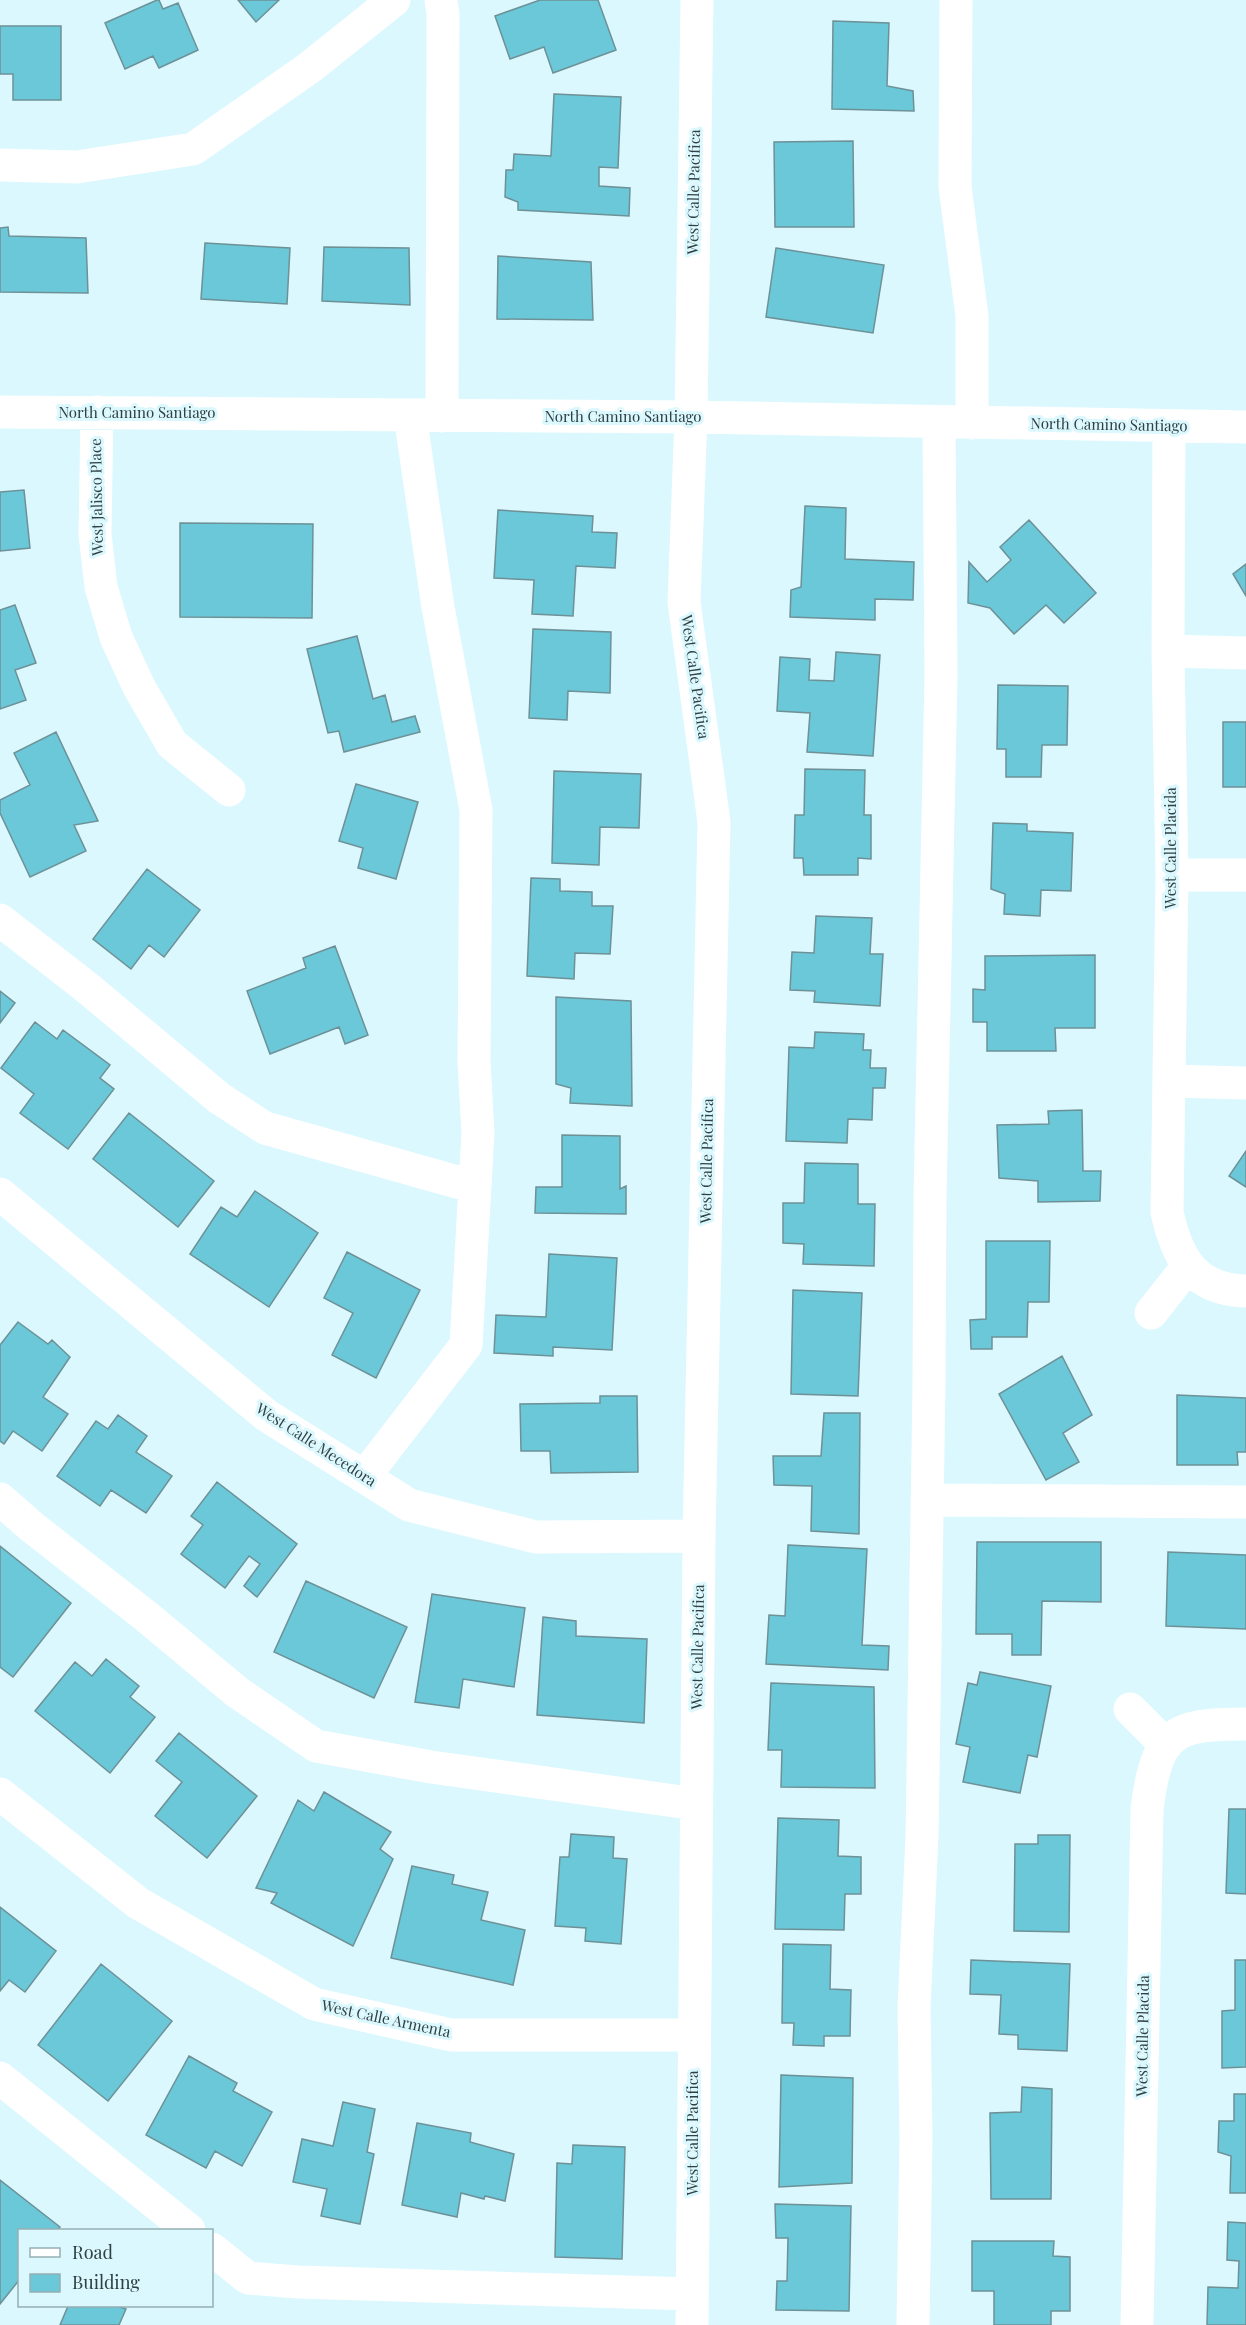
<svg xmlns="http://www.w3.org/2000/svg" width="1246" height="2325" font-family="'Playfair Display',serif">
	<rect width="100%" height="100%" fill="#daf8fe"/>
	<path fill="#6ac8d8" stroke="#6e9197" stroke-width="1.5" d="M 157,0 L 159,0 L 163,9 L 178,3 L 198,50 L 159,68 L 153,56 L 125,69 L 105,23 Z
		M 238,0 L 279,0 L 256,22 Z
		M 540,0 L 598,0 L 616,50 L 553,73 L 544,47 L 510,59 L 495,16 Z
		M 833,21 L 889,23 L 887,86 L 913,91 L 914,111 L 832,109 Z
		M 0,26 L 61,26 L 61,100 L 13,100 L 13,74 L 0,74 Z
		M 554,94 L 621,97 L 618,168 L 599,167 L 599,186 L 630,188 L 629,216 L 518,210 L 518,202 L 505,197 L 506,170 L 513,170 L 514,154 L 551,156 Z
		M 853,141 L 854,227 L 775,227 L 774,142 Z
		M 8,227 L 9,236 L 86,238 L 88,293 L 0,292 L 0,228 Z
		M 205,243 L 290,248 L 287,304 L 201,299 Z
		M 324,247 L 409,248 L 410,305 L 322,301 Z
		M 776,248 L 884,265 L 873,333 L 766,317 Z
		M 498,256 L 591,262 L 593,320 L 497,319 Z
		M 24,490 L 30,548 L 0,551 L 0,492 Z
		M 805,506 L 846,508 L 845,559 L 914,562 L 913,600 L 875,599 L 875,620 L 790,617 L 791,590 L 801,587 Z
		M 498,510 L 593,516 L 592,532 L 617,533 L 615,568 L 576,566 L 573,616 L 532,614 L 534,580 L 494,578 Z
		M 1029,520 L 1096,593 L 1064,623 L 1046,605 L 1014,634 L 990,608 L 968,603 L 969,562 L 987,582 L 1011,560 L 1000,547 Z
		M 180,523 L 313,524 L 312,618 L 180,617 Z
		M 1246,564 L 1246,596 L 1233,574 Z
		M 15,605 L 36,663 L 15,670 L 26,700 L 0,709 L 0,610 Z
		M 533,629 L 611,632 L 610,693 L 568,691 L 567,720 L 529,718 Z
		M 357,636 L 373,699 L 385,695 L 392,722 L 415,716 L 420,732 L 344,752 L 339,731 L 328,733 L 307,649 Z
		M 836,652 L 880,655 L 873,756 L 807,752 L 810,713 L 777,711 L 780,657 L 810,659 L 809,680 L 834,681 Z
		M 998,685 L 1068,686 L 1067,745 L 1042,745 L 1041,777 L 1006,777 L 1006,749 L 997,749 Z
		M 1223,722 L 1246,722 L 1246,787 L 1223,787 Z
		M 56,732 L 98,821 L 74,825 L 86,851 L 30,877 L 0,813 L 0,800 L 30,785 L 14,753 Z
		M 805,769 L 865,770 L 864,815 L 871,815 L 871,859 L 858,858 L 858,875 L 804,875 L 803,858 L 794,858 L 795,815 L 804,815 Z
		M 554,771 L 641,774 L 639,828 L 600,827 L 599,865 L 552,863 Z
		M 356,784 L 418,802 L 396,879 L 358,868 L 363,848 L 339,841 Z
		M 993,823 L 1027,824 L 1027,831 L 1073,833 L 1071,891 L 1041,890 L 1040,916 L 1004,914 L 1005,894 L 991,889 Z
		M 147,869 L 200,910 L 164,957 L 149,945 L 131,969 L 93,939 Z
		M 531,878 L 560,879 L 560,891 L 592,892 L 592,906 L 613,906 L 610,954 L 575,953 L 574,979 L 527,976 Z
		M 816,916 L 872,918 L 870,954 L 883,954 L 880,1006 L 814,1002 L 815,991 L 790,990 L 792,952 L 814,953 Z
		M 335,946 L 368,1035 L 345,1044 L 339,1027 L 270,1054 L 247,991 L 306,968 L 303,958 Z
		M 1095,955 L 1095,1028 L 1055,1028 L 1056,1051 L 987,1051 L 987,1022 L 973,1022 L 973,989 L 985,990 L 985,956 Z
		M 0,991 L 15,1003 L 0,1023 Z
		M 556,997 L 631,1001 L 632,1106 L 570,1103 L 571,1088 L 556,1084 Z
		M 35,1022 L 57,1039 L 63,1030 L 110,1065 L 100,1078 L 114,1089 L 68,1149 L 20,1113 L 34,1094 L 1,1068 Z
		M 815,1032 L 864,1034 L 863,1050 L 871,1050 L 870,1068 L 886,1068 L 885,1088 L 873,1088 L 872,1120 L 848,1119 L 847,1143 L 786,1141 L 789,1047 L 814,1048 Z
		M 1082,1110 L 1083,1171 L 1101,1171 L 1100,1201 L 1038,1202 L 1038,1181 L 999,1178 L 997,1125 L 1049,1124 L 1048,1111 Z
		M 129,1113 L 214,1181 L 178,1227 L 93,1159 Z
		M 562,1135 L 620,1136 L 620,1189 L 626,1186 L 626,1214 L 535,1213 L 536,1187 L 562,1187 Z
		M 1246,1151 L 1246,1187 L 1229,1176 Z
		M 805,1163 L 858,1164 L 858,1204 L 875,1204 L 874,1266 L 803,1264 L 804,1244 L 783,1243 L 783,1203 L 804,1203 Z
		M 255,1191 L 318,1233 L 269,1307 L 190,1254 L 221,1207 L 237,1217 Z
		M 986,1241 L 1050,1241 L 1049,1302 L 1028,1302 L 1027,1337 L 992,1337 L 992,1349 L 971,1349 L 970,1320 L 986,1319 Z
		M 347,1252 L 420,1290 L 376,1378 L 332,1355 L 353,1313 L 324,1298 Z
		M 549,1254 L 617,1258 L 612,1350 L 553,1347 L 553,1356 L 494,1353 L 496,1315 L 546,1317 Z
		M 793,1290 L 862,1293 L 858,1396 L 791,1394 Z
		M 18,1322 L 48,1344 L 52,1340 L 70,1357 L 43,1397 L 68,1414 L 42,1451 L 13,1431 L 4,1444 L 0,1441 L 0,1345 Z
		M 1062,1356 L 1092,1415 L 1063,1433 L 1079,1462 L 1046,1480 L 999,1394 Z
		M 1177,1395 L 1246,1398 L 1246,1452 L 1237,1452 L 1238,1465 L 1177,1465 Z
		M 600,1396 L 637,1396 L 638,1472 L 551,1473 L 550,1451 L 521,1451 L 520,1404 L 600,1403 Z
		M 824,1413 L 860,1413 L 859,1534 L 811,1531 L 812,1486 L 774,1485 L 773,1456 L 821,1456 Z
		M 118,1415 L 147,1436 L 136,1452 L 172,1476 L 146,1513 L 111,1490 L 100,1506 L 57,1476 L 96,1421 L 108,1429 Z
		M 217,1482 L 297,1544 L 257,1597 L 244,1586 L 260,1564 L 249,1556 L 225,1588 L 181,1554 L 203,1525 L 191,1516 Z
		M 977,1542 L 1101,1542 L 1101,1602 L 1042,1601 L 1041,1655 L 1012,1655 L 1012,1634 L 976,1634 Z
		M 788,1545 L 867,1549 L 862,1645 L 889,1646 L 888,1670 L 766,1664 L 769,1615 L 785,1616 Z
		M 0,1546 L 71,1603 L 13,1677 L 0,1667 Z
		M 1168,1552 L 1246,1555 L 1246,1629 L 1166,1626 Z
		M 306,1581 L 407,1627 L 374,1698 L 274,1652 Z
		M 432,1594 L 525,1608 L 514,1687 L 463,1679 L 459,1708 L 415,1702 Z
		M 543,1617 L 576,1621 L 576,1636 L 647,1639 L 644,1723 L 537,1715 Z
		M 106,1659 L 139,1686 L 130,1697 L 155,1717 L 110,1773 L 35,1711 L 75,1662 L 92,1676 Z
		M 980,1672 L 1051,1686 L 1037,1757 L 1028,1755 L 1020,1793 L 963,1782 L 970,1747 L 956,1744 L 968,1683 L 977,1685 Z
		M 771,1683 L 874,1687 L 875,1788 L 781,1787 L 782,1750 L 768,1750 Z
		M 179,1733 L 257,1796 L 207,1858 L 155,1816 L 182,1782 L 156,1761 Z
		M 324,1792 L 391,1832 L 380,1849 L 393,1859 L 353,1946 L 271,1903 L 277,1893 L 256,1888 L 298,1800 L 314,1811 Z
		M 1229,1809 L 1246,1809 L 1246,1894 L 1226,1893 Z
		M 778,1818 L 839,1820 L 838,1856 L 861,1857 L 861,1894 L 845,1894 L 844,1930 L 775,1929 Z
		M 571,1834 L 614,1837 L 613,1858 L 627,1859 L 621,1944 L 585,1941 L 586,1928 L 555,1926 L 560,1857 L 569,1857 Z
		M 1038,1835 L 1070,1835 L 1069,1932 L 1014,1931 L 1015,1844 L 1038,1844 Z
		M 412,1866 L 454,1875 L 452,1884 L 488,1892 L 481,1920 L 525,1930 L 513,1985 L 391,1958 Z
		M 0,1907 L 56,1951 L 25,1992 L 9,1980 L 0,1991 Z
		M 783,1944 L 831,1945 L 830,1989 L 851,1990 L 850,2036 L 824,2036 L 824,2046 L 793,2045 L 794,2023 L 782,2023 Z
		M 971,1960 L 1070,1964 L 1067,2051 L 1018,2049 L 1018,2035 L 999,2034 L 1001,1995 L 970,1994 Z
		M 1235,1960 L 1246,1960 L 1246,2067 L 1222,2068 L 1222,2011 L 1235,2010 Z
		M 101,1964 L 172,2021 L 108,2101 L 38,2045 Z
		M 189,2056 L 237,2083 L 233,2091 L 272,2112 L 242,2166 L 215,2151 L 206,2168 L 146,2135 Z
		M 781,2075 L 853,2078 L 852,2183 L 779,2187 Z
		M 1022,2087 L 1052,2089 L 1051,2199 L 991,2199 L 990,2113 L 1021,2112 Z
		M 1234,2094 L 1246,2094 L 1246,2193 L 1230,2193 L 1231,2156 L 1218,2152 L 1219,2121 L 1234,2121 Z
		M 343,2102 L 375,2109 L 367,2152 L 374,2154 L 360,2224 L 321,2216 L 327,2189 L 293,2182 L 302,2139 L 333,2146 Z
		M 417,2123 L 471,2133 L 470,2142 L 514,2154 L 505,2201 L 485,2196 L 484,2199 L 461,2193 L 457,2217 L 402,2205 Z
		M 573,2145 L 625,2147 L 622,2259 L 555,2257 L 557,2163 L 572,2164 Z
		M 0,2180 L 60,2227 L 57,2230 L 20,2230 L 20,2279 L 0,2304 Z
		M 775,2204 L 851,2206 L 849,2311 L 776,2310 L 777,2281 L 787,2281 L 788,2238 L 776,2238 Z
		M 1228,2222 L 1246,2223 L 1246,2325 L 1207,2325 L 1208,2287 L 1238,2288 L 1239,2261 L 1227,2260 Z
		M 972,2241 L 1054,2241 L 1053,2256 L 1070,2257 L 1070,2311 L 1051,2311 L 1051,2325 L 994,2325 L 994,2291 L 972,2291 Z
		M 68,2306 L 117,2306 L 126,2309 L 119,2325 L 60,2325 Z"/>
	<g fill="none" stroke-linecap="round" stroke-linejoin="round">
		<path stroke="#fff" stroke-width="33" d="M 441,0 L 443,14 L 442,416
			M 956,0 L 955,187 L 972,316 L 972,423
			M 0,165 L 77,167 L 193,149 L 309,68 L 394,0
			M 0,412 L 691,417 L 1246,427
			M 97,412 L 95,534 L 101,587 L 116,637 L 139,687 L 172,744 L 229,790
			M 1169,426 L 1168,651 L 1172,875 L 1167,1212 C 1177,1258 1194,1290 1246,1291
			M 1168,651 L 1246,653
			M 1172,875 L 1246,875
			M 0,920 L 85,986 L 219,1098 L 265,1128 L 475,1187
			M 1169,1081 L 1246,1083
			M 0,1194 L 266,1415 L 409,1505 L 536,1537 L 699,1536
			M 1151,1313 L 1188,1266
			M 364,1477 L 466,1345 L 478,1133 L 474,1062 L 476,810 L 438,607 L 410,415
			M 0,1499 L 32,1527 L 147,1617 L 237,1692 L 316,1746 L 431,1767 L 696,1804
			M 927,1500 L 1246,1502
			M 1130,1709 L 1166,1745
			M 0,1794 L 138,1903 L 314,2004 L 451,2035 L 693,2035
			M 0,2078 L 189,2230
			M 212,2249 L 248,2278 L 298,2282 L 692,2294
			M 692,2325 L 699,1536 L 714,822 L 684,602 L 691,417 L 697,0
			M 913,2325 L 916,2137 L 914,2007 L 922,1837 L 929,1385 L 930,1196 L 941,676 L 939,422
			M 1137,2325 L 1147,1809 C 1157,1733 1171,1724 1246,1724"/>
	</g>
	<g text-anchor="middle" stroke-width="6" stroke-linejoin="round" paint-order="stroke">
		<g font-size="15" fill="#314042" stroke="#daf8fe">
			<text transform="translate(694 192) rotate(-89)" y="5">West Calle Pacifica</text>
			<text x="137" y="418">North Camino Santiago</text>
			<text x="623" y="422">North Camino Santiago</text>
			<text transform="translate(1109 425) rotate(1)" y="5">North Camino Santiago</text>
			<text transform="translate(97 497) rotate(-91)" y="5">West Jalisco Place</text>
			<text transform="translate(695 677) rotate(82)" y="5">West Calle Pacifica</text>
			<text transform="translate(1171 848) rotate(-90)" y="5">West Calle Placida</text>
			<text transform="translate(707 1161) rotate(-89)" y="5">West Calle Pacifica</text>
			<text transform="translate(316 1445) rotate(33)" y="5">West Calle Mecedora</text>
			<text transform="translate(698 1647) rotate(-89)" y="5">West Calle Pacifica</text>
			<text transform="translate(386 2019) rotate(12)" y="5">West Calle Armenta</text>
			<text transform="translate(1143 2036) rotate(-89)" y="5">West Calle Placida</text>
			<text transform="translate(693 2133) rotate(-90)" y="5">West Calle Pacifica</text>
		</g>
	</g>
	<rect x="18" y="2229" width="195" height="78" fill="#daf8fe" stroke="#96aeb3" stroke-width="1.5"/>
	<rect x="30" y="2248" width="30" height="9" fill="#ffffff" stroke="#96aeb3" stroke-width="1.5"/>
	<text x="72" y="2259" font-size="18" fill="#314042">Road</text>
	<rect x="30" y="2274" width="30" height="18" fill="#6ac8d8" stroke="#96aeb3" stroke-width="1.5"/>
	<text x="72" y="2289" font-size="18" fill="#314042">Building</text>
</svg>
